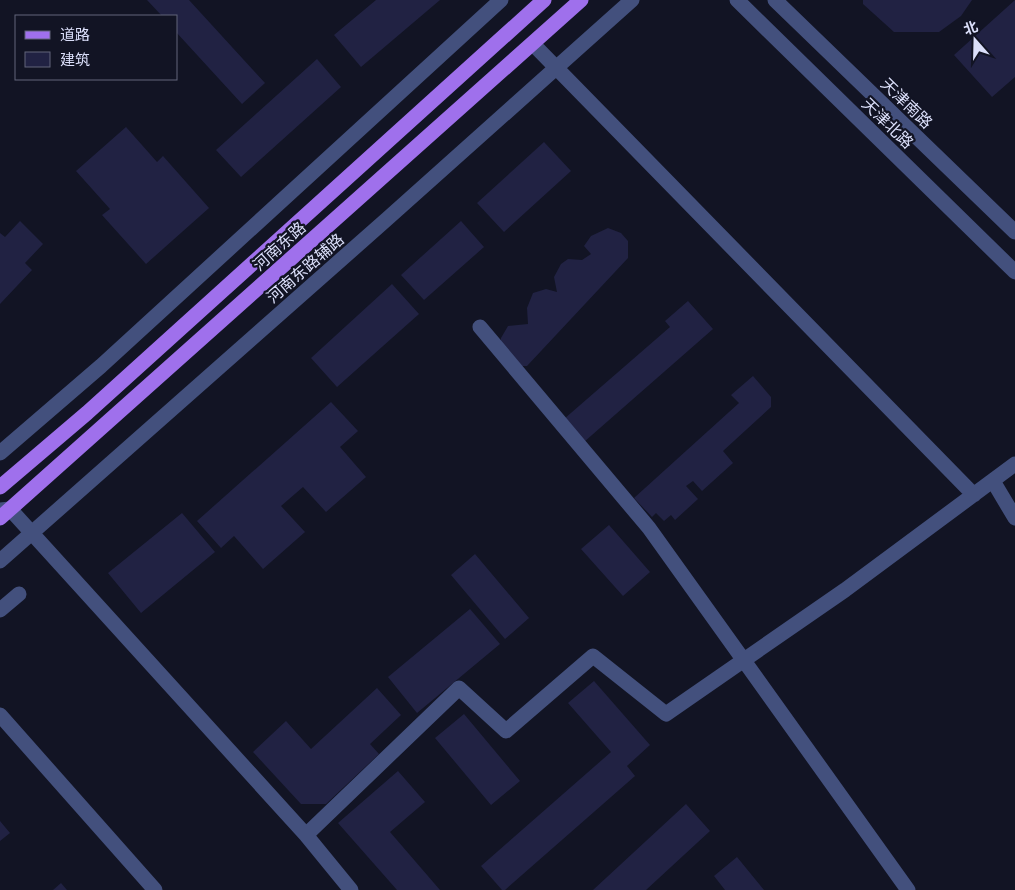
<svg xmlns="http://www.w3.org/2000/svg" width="1015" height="890" font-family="'Roboto Condensed','Noto Sans SC',sans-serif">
	<rect width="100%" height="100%" fill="#121424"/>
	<path fill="#212243" d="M 147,0 L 189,0 L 265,83 L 242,104 L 176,32 L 176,16 L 162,16 Z
		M 376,0 L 440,0 L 361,67 L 334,35 Z
		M 863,0 L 972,0 L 961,16 L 939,32 L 894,32 L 863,4 Z
		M 1015,0 L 1015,77 L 992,97 L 954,55 Z
		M 317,59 L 341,87 L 241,177 L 216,150 Z
		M 126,127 L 157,162 L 163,156 L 209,208 L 146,264 L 102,215 L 110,209 L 76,171 Z
		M 544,142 L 571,171 L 504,232 L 477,203 Z
		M 20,221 L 43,244 L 25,263 L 32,270 L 0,304 L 0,233 L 5,237 Z
		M 461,221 L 484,247 L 424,300 L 401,275 Z
		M 608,228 L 621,233 L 628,241 L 628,258 L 527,366 L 516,366 L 500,353 L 501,338 L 508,326 L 528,324 L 527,308 L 533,293 L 546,289 L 557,292 L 554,277 L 561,264 L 568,259 L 582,260 L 591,254 L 584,246 L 591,236 Z
		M 392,284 L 419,314 L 337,387 L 311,358 Z
		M 688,301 L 713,329 L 584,442 L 564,419 L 670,327 L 665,321 Z
		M 753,376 L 771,397 L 771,407 L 723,451 L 733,463 L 702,491 L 693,481 L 686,486 L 698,499 L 675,520 L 671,515 L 664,521 L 656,513 L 652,517 L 634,498 L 739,403 L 731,395 Z
		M 331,402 L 358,431 L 340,447 L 366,477 L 326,512 L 303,487 L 281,506 L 305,532 L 263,569 L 234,536 L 221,548 L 197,521 Z
		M 182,513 L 215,552 L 141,613 L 108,573 Z
		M 609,525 L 650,572 L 623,596 L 581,549 Z
		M 475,554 L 529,618 L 505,639 L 451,575 Z
		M 470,609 L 500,644 L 417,713 L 388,677 Z
		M 594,681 L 650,745 L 627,766 L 635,776 L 505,890 L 502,890 L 481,866 L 611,752 L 568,703 Z
		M 377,688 L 401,715 L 370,744 L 379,754 L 326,804 L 301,804 L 253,752 L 286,721 L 311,749 Z
		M 464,714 L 520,781 L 491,805 L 435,738 Z
		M 398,771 L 425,802 L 390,832 L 440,890 L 397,890 L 338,823 Z
		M 686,804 L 710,831 L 646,890 L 593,890 Z
		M 0,821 L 10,833 L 0,841 Z
		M 737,857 L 764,890 L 725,890 L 714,876 Z
		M 61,883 L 67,890 L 53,890 Z"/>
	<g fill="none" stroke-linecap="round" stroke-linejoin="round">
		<path stroke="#43507d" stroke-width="15" d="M 737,0 L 1015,272
			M 775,0 L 1015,232
			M 533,44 L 974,495
			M 480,327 L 649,528 L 908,890
			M 0,453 L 101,366 L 501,0
			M 993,481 L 1015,518
			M 0,510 L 10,509 L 306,835 L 351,890
			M 0,561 L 387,219 L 632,0
			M 0,610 L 19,594
			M 0,715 L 155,890
			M 306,835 L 459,688 L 506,731 L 593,656 L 666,714 L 845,590 L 1015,464"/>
		<path stroke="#9f70ec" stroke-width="15" d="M 0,487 L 87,413 L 544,0
			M 0,518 L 581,0"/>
	</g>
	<g text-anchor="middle" stroke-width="4.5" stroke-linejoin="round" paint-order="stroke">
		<g font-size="16" fill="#dbdffa" stroke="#121424">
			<text transform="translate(907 103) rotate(44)" y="6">天津南路</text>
			<text transform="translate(888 123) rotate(44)" y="6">天津北路</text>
			<text transform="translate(279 246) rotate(-42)" y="6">河南东路</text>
			<text transform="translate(305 268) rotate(-41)" y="6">河南东路辅路</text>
		</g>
	</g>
	<rect x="15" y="15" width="162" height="65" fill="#121424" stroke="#62657a"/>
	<rect x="25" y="31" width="25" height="8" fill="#9f70ec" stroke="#62657a"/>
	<text x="60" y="40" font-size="15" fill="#dbdffa">道路</text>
	<rect x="25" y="52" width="25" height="15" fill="#212243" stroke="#62657a"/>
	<text x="60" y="65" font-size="15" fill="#dbdffa">建筑</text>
	<g transform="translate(975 40) rotate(340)" stroke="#121424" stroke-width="4" paint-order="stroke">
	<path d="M0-4L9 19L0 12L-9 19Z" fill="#dbdffa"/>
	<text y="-8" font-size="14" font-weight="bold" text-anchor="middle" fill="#dbdffa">北</text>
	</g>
</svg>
